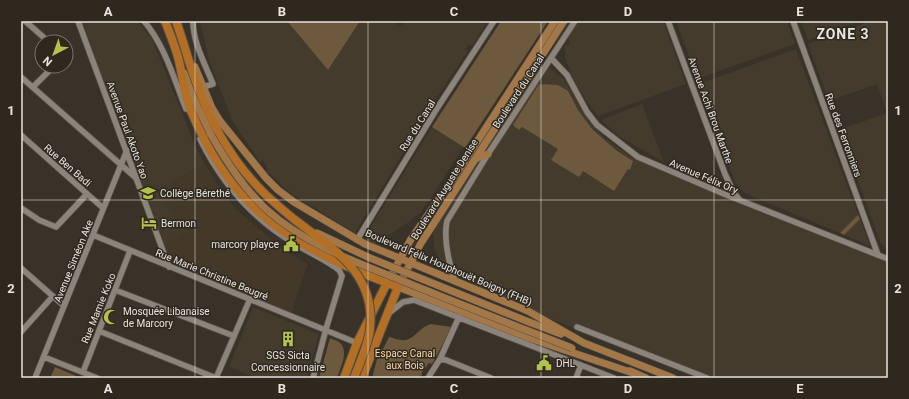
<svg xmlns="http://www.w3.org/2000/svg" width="909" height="399" font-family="Roboto,sans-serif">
	<rect width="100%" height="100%" fill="#383229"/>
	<path fill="#443829" d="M 204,163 L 225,195 L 236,209 L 285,251 L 308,264 L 291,314 L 174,265 L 165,246 L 185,230 L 161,198 L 160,191 Z"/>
	<path fill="#453b2d" d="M 82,21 L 137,21 L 152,39 L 195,145 L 204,163 L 160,191 L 163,196 L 161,198 L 186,230 L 165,246 Z
		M 200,21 L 287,21 L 328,70 L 360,21 L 395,21 L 400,26 L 405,21 L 488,21 L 472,46 L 469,45 L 465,49 L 468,51 L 435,100 L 355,233 L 292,194 L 266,171 L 268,169 L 263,160 L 260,162 L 232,120 L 208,57 Z
		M 579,21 L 663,21 L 686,84 L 598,116 L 583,96 L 571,74 L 565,56 L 565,46 L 570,44 L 568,38 Z
		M 676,21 L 787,21 L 795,44 L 697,79 Z
		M 801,21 L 859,21 L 808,40 Z
		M 871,21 L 888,21 L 888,251 L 881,244 L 850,159 L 845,142 L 839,130 L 887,113 L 877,84 L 829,101 L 808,44 Z
		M 796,49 L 858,215 L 840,233 L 749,195 L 742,191 L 735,182 L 699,84 Z
		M 541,61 L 564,79 L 581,109 L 594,127 L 606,139 L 635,159 L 740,204 L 888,263 L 888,378 L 698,378 L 477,289 L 474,283 L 460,279 L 447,271 L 440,261 L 434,248 L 433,231 Z
		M 642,104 L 664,162 L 620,137 L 601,120 Z
		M 432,127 L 463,147 L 429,201 L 420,213 L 406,224 L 375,244 L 364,238 Z
		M 860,219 L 870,246 L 844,235 Z
		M 253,307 L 319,334 L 307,378 L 256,378 L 229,367 Z"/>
	<path fill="#6c593e" d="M 287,21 L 360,21 L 328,70 Z
		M 501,21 L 548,21 L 465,148 L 432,127 Z
		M 539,84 L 558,85 L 568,91 L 578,110 L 592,129 L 617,151 L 633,161 L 630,170 L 628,169 L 614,191 L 583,171 L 579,177 L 551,160 L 558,149 L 522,127 L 519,130 L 513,125 Z
		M 858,215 L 860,219 L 844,235 L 840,233 Z
		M 431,324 L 452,327 L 432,364 L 429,363 L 422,372 L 421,378 L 372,378 L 380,348 L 383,349 L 389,337 C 394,338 400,341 406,340 C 415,338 421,326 431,324 Z
		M 330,338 C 333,340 337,340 339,342 C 350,350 340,369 337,378 L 319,378 Z
		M 55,367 L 81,378 L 50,378 Z"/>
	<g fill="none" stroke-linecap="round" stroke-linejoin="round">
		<g stroke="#544e47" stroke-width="7">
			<path id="minor" d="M 25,21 L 49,42
				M 78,21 L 169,267
				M 144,21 C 165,46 174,79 186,109
				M 193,21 C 193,43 205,64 213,84 L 203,87
				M 668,21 L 725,174 L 734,193 L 739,199
				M 793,21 L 878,255
				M 551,58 L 567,75 L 587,112 L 597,125 L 638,157 L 724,194 L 888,259
				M 21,77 L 136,178
				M 33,87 L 54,66
				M 21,135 L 103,208
				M 200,139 C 221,182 251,217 292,242 C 307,252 325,259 339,270 L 342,276 L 326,329 L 313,378
				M 21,208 L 39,220 L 56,227 L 87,194
				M 93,235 L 357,343
				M 357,240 L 436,110 L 494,21
				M 21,268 L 64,306
				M 455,281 C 449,263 443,240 447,221 L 488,154 L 575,21
				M 115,290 L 234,336
				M 389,313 L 403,302 L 414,300 L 614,378
				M 577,327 L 707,378
				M 99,331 L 216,378
				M 21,332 L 53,296
				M 44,357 L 97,378
				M 440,359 L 459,317
				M 83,372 L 130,251
				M 35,378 L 127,150
				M 216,378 L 250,299
				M 428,378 L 440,359 L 446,360 L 491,378
				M 576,378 L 581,365"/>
		</g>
		<g stroke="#544e47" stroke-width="8">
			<path id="major" d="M 564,21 L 434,223 L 421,243 L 398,287 L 529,338 L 633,373
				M 195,67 L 212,108 L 220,121 L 266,178 L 278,190 L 294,202 L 365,244 L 528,311 L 584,343 L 673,378
				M 184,73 L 192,95 L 211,135
				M 475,159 L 488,154
				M 388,281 L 411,239 L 449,185 L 555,21
				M 529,322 L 561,334
				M 630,371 L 646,378"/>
		</g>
		<g stroke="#544e47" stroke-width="10">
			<path id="highway" d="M 165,21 C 170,34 176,48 179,61 C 183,78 184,95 191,111 C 207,149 229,186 260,213 C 299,248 350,269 398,287 L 362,378
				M 176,21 C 183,40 188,60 195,79 C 209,120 232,161 263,192 C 273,202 284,211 295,220
				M 344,378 L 357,343 L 387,283"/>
		</g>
		<use href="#minor" stroke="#8c847a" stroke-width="5.5"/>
		<use href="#major" stroke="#a37747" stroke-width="7"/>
		<use href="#highway" stroke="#b36f25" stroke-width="8"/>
		<g stroke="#544e47" stroke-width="8" stroke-linecap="butt">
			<path id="major-bridge" d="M 211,135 C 227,162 244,189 267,210 C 306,245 356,262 403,281 C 459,304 516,326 572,348
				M 317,233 L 370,258 L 529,322"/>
		</g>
		<g stroke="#544e47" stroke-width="10" stroke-linecap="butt">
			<path id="highway-bridge" d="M 295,220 C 333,249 376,273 370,329 C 368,346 360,362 354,378"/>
		</g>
		<use href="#major-bridge" stroke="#a37747" stroke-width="7"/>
		<use href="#highway-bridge" stroke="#b36f25" stroke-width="8"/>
	</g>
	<path fill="none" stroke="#e9e5e0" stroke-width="1" stroke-opacity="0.55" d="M 195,21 L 195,378M 368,21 L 368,378M 541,21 L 541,378M 714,21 L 714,378M 21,200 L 888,200"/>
	<defs>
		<g id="university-bare" transform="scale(1.2)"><path d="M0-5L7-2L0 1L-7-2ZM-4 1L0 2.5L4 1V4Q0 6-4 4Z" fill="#b3c24b" stroke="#2e281f" stroke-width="2.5" paint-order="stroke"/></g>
		<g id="hotel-bare" transform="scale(1.2)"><path d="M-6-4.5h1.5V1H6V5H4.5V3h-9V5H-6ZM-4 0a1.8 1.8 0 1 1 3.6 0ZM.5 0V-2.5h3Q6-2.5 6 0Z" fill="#b3c24b" stroke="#2e281f" stroke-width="2.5" paint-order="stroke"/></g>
		<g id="civic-bare" transform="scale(1.2)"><path d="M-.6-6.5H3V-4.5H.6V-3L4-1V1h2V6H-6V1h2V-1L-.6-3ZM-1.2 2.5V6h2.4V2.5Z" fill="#b3c24b" stroke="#2e281f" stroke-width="2.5" paint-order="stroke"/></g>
		<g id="mosque-bare" transform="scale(1.2)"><path d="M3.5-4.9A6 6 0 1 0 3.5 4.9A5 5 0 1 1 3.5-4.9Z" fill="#b3c24b" stroke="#2e281f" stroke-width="2.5" paint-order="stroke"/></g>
		<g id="building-bare" transform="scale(1.2)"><path d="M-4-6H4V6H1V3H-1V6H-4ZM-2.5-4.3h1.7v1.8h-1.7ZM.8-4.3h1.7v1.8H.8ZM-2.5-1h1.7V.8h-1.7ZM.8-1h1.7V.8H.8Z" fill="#b3c24b" stroke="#2e281f" stroke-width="2.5" paint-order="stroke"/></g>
	</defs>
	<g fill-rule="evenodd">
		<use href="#university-bare" x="148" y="193"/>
		<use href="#hotel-bare" x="149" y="223"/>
		<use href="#civic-bare" x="291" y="244"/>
		<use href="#mosque-bare" x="111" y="317"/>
		<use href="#building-bare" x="288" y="339"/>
		<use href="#civic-bare" x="544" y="363"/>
	</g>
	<g text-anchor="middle" stroke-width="3" stroke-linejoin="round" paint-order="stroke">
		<g font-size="10" fill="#e9e5e0" stroke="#2e281f">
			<text transform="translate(518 91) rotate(-57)" y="4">Boulevard du Canal</text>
			<text transform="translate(711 110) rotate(70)" y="4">Avenue Achi Brou Marthe</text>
			<text transform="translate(417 125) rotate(-58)" y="4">Rue du Canal</text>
			<text transform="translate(128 130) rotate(70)" y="4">Avenue Paul Akoto Yao</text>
			<text transform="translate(844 135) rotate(70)" y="4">Rue des Ferronniers</text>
			<text transform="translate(68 165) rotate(41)" y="4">Rue Ben Badi</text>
			<text transform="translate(704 176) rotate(23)" y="4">Avenue Félix Ory</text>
			<text transform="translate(444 189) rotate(-58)" y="4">Boulevard Auguste Denise</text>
			<text transform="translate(73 261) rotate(-68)" y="4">Avenue Siméon Ake</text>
			<text transform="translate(449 267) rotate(23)" y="4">Boulevard Félix Houphouët Boigny (FHB)</text>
			<text transform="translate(212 274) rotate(22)" y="4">Rue Marie Christine Beugré</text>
			<text transform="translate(98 308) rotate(-68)" y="4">Rue Mamie Koko</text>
		</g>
		<g font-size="10" fill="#e9e5e0" stroke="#2e281f" text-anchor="start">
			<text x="160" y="197">Collège Bérethé</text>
			<text x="161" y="227">Bermon</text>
			<text x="279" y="248" text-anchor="end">marcory playce</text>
			<text x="123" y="315">Mosquée Libanaise<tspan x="123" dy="12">de Marcory</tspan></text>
			<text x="288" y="359" text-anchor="middle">SGS Sicta<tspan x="288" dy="12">Concessionnaire</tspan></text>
			<text x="556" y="367">DHL</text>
		</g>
		<g font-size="10" fill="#fcd9a9" stroke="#2e281f">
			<text x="405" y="357">Espace Canal<tspan x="405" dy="12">aux Bois</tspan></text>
		</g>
		<g font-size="14" font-weight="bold" letter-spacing="1" fill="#e9e5e0" stroke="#2e281f">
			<text x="843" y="39">ZONE 3</text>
		</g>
	</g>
	<rect width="909" height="399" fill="none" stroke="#2e281f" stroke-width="44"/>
	<g transform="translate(54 54) rotate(221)"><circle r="19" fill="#2e281f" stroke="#79746c"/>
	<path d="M0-3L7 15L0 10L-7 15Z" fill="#b3c24b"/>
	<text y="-6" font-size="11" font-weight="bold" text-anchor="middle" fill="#e9e5e0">N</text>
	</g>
	<rect x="22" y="22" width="865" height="355" fill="none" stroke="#e9e5e0" stroke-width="1.5"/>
	<g font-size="13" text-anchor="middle" font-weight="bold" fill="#e9e5e0">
		<text x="108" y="16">A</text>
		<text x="282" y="16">B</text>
		<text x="454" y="16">C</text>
		<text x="628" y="16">D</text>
		<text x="800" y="16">E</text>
		<text x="11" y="115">1</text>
		<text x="898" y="115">1</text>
		<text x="11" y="293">2</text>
		<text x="898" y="293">2</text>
		<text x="108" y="393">A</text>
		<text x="282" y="393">B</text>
		<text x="454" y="393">C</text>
		<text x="628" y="393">D</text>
		<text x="800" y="393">E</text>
	</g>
</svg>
